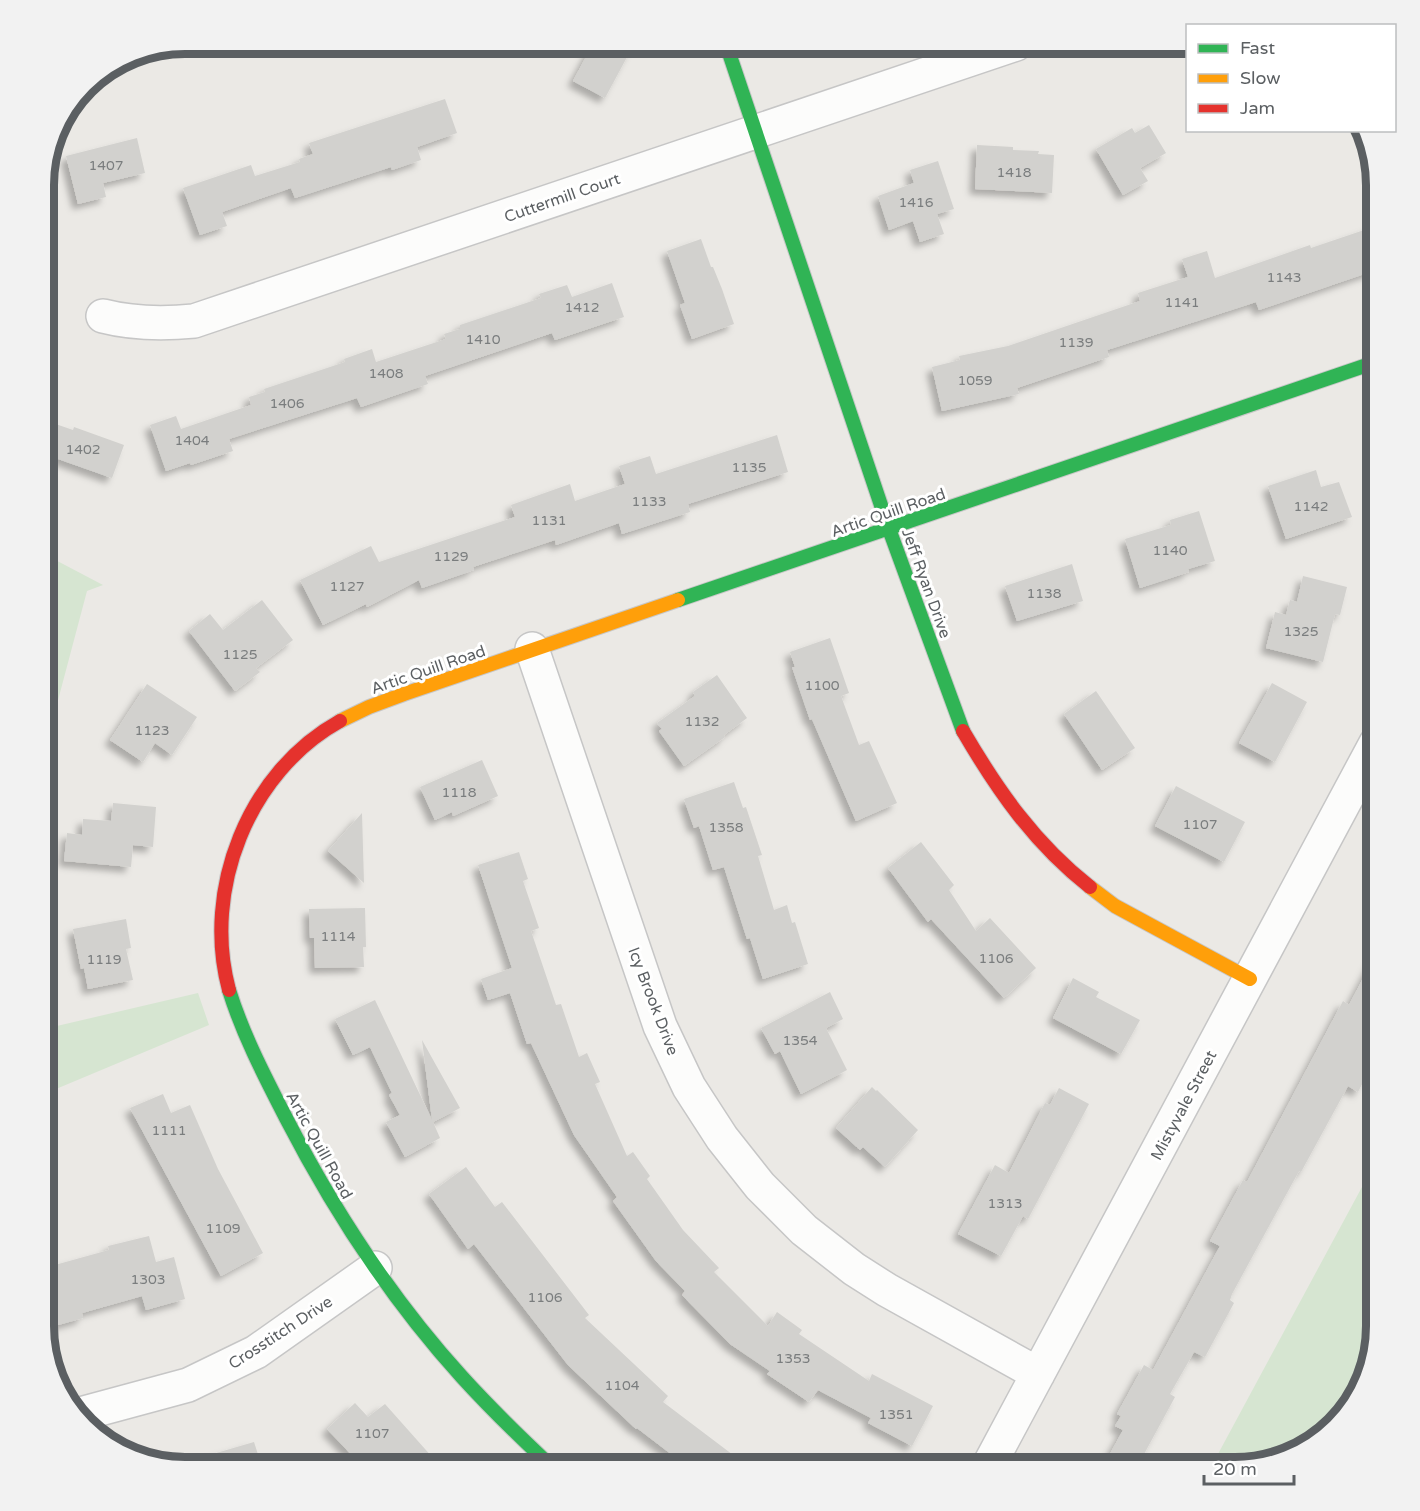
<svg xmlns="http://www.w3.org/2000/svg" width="1420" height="1511" font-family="'Varela Round',sans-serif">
	<defs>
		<filter id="shadow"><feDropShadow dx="-5.5" dy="5.5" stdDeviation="3" flood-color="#0004"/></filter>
	</defs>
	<rect width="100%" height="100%" fill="#ebe9e5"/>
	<path fill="#d6e5d1" d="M 44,554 L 103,585 L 87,591 L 44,753 Z
		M 198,993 L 209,1025 L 44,1094 L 44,1029 Z
		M 1376,1161 L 1376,1326 L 1362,1388 L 1321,1438 L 1281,1460 L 1235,1467 L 1211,1467 Z"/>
	<path fill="#d2d1ce" filter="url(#shadow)" d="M 593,44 L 634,44 L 605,98 L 573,81 Z
		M 445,99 L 457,133 L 417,147 L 421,160 L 392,170 L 391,167 L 295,198 L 291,188 L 222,212 L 227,226 L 200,235 L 183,188 L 251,165 L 255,176 L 300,162 L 299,159 L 313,154 L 309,143 Z
		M 1149,125 L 1166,153 L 1140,168 L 1148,181 L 1123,195 L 1096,149 L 1132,128 L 1135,133 Z
		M 137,138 L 145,173 L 103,183 L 106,197 L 78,204 L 66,156 Z
		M 977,145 L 1013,147 L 1013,150 L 1039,151 L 1038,154 L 1054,155 L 1052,193 L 975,189 Z
		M 938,161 L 954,209 L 937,214 L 944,234 L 920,242 L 913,221 L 889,230 L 878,196 L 914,183 L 910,170 Z
		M 1376,226 L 1376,270 L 1259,310 L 1256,302 L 1151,336 L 1107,350 L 1109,357 L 1017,388 L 1019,394 L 942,411 L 932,367 L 960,360 L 959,356 L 1008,346 L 1140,301 L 1138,293 L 1188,277 L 1182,259 L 1207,251 L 1215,278 L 1310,245 L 1311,248 Z
		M 701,239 L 711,267 L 713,267 L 722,289 L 734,324 L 692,339 L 680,305 L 685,303 L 667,251 Z
		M 612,283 L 624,317 L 555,340 L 552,333 L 425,376 L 428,384 L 361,407 L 357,398 L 229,439 L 233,451 L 191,465 L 190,463 L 166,471 L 150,425 L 176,416 L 181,429 L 251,405 L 249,397 L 265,392 L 264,389 L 345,362 L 344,359 L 372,349 L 376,362 L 446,339 L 444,334 L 460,329 L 460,325 L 541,298 L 539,294 L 567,285 L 572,297 Z
		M 44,420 L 73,430 L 74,427 L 124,445 L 112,478 L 44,454 Z
		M 777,435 L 788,472 L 688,504 L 690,512 L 622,534 L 619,523 L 556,545 L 555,540 L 473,567 L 474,570 L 422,588 L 419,580 L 367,607 L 366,604 L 323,625 L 300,580 L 371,546 L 379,562 L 515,517 L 511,505 L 570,484 L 575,501 L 625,484 L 619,466 L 650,456 L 656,474 Z
		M 1316,470 L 1321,487 L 1339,482 L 1352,517 L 1286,539 L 1268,486 Z
		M 1199,511 L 1215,561 L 1188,569 L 1189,572 L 1140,588 L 1125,539 L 1171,525 L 1170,520 Z
		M 1072,564 L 1083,601 L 1017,621 L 1005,586 Z
		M 1303,576 L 1347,587 L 1340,615 L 1335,614 L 1323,662 L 1266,648 L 1275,612 L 1286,615 L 1290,600 L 1297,602 Z
		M 262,600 L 293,640 L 256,668 L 260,672 L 235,691 L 189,631 L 210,614 L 223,630 Z
		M 830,638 L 849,693 L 841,696 L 859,745 L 869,741 L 897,803 L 856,821 L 812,719 L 810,720 L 792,667 L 795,667 L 790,652 Z
		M 717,675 L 747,718 L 724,735 L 725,737 L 684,766 L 659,731 L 662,729 L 657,723 L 695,696 L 693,692 Z
		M 1272,683 L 1307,702 L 1275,762 L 1239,743 Z
		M 147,684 L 197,717 L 172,755 L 155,743 L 143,762 L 110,740 Z
		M 1096,691 L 1135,748 L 1102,770 L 1064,714 Z
		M 482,760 L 498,796 L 453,816 L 452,812 L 435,820 L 420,787 Z
		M 734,782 L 743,808 L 746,807 L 762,855 L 758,856 L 774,910 L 787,905 L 792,923 L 795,922 L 808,964 L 763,979 L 750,938 L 747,939 L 724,867 L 713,870 L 699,826 L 694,828 L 684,799 Z
		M 1176,786 L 1245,822 L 1224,862 L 1155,826 Z
		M 113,803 L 156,807 L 153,847 L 133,845 L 131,867 L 64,861 L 67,833 L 82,835 L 83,819 L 111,821 Z
		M 362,813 L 364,883 L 328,851 Z
		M 921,842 L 954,885 L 949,890 L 976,931 L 990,918 L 1036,968 L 1004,998 L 931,919 L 928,922 L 888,868 Z
		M 519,852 L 528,879 L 523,881 L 539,928 L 531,931 L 556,1005 L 561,1004 L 579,1057 L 587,1053 L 600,1082 L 595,1084 L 627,1156 L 633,1152 L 650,1176 L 647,1179 L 683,1230 L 719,1268 L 714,1272 L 768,1326 L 777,1312 L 802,1330 L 799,1334 L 869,1381 L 872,1374 L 933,1406 L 912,1446 L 868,1423 L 871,1418 L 818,1390 L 809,1402 L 767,1374 L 770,1371 L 730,1344 L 682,1295 L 685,1291 L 656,1261 L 613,1201 L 617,1197 L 574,1135 L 531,1043 L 527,1044 L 510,993 L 488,1000 L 481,979 L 512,968 L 478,865 Z
		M 365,908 L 366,947 L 363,947 L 364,967 L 315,968 L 314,938 L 310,938 L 309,909 Z
		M 126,919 L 131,948 L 126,949 L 133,980 L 88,989 L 84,968 L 81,969 L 73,929 Z
		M 1376,954 L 1376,1057 L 1358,1092 L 1348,1086 L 1301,1172 L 1299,1171 L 1232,1294 L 1230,1300 L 1234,1303 L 1205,1357 L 1194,1352 L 1170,1394 L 1175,1397 L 1137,1467 L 1103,1467 L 1123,1430 L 1115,1426 L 1121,1416 L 1117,1414 L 1144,1365 L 1153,1370 L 1220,1246 L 1210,1241 L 1243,1180 L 1247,1182 L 1343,1001 L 1349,1005 Z
		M 1073,978 L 1099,992 L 1096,997 L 1140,1020 L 1121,1054 L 1053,1018 Z
		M 830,992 L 843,1019 L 826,1028 L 847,1070 L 801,1094 L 780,1051 L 775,1054 L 761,1028 Z
		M 375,1000 L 432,1120 L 422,1040 L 460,1108 L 433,1122 L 440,1138 L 405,1157 L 386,1122 L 400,1115 L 389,1095 L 392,1093 L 370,1047 L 353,1055 L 335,1019 Z
		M 872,1087 L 876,1091 L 877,1090 L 918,1130 L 885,1167 L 863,1147 L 860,1150 L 836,1128 Z
		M 1059,1088 L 1089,1104 L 1028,1219 L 1023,1216 L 1001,1256 L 958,1234 L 995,1165 L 1009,1173 L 1045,1103 L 1050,1105 Z
		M 163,1094 L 171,1113 L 190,1105 L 218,1169 L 263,1253 L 221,1276 L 130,1108 Z
		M 466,1167 L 495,1207 L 502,1202 L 589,1315 L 585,1318 L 668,1396 L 663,1402 L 749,1467 L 688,1467 L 637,1428 L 636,1429 L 568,1365 L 474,1244 L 468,1249 L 429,1194 Z
		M 149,1236 L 156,1262 L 174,1257 L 185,1299 L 146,1310 L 142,1296 L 82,1313 L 83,1318 L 44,1329 L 44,1268 L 109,1250 L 108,1246 Z
		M 355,1403 L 368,1417 L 385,1404 L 441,1467 L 363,1467 L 327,1429 Z
		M 254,1442 L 262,1467 L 190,1467 L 189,1461 Z"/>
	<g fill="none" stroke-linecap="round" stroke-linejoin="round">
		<g stroke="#c6c6c6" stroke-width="36">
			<path id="street" d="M 103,316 C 134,324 163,324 194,321 L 1016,44
				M 532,649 L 660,1026 L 689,1087 L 722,1138 L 760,1186 L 804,1230 L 854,1269 L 887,1290 L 1038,1374
				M 77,1415 L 188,1385 L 256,1352 L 375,1268
				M 988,1467 L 1376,743"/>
		</g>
		<g stroke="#c7c7c7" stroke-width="16">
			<path id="fast" d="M 726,44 L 889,529 L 963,731
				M 678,600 L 1376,362
				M 229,990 C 243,1035 265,1077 286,1118 C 334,1211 392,1300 462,1377 C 491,1409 521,1438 552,1467"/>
		</g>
		<g stroke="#c7c7c7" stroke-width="16">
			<path id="slow" d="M 340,721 L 369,707 L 404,694 L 678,600
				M 1090,887 L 1115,906 L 1250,979"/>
		</g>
		<g stroke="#c7c7c7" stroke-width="16">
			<path id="jam" d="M 963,731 C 998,791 1035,844 1090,887
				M 229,990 C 202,890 248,772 340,721"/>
		</g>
		<use href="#street" stroke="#fcfcfb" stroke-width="33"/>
		<use href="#fast" stroke="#30b455" stroke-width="14"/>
		<use href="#slow" stroke="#ff9f0a" stroke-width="14"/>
		<use href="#jam" stroke="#e5322d" stroke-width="14"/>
	</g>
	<g text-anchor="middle" stroke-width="6" stroke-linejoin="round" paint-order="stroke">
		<g font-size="14" fill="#7a7d7e">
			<text x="106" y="170">1407</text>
			<text x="1014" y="177">1418</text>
			<text x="916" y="207">1416</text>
			<text x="1284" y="282">1143</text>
			<text x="1182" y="307">1141</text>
			<text x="582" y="312">1412</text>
			<text x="483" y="344">1410</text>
			<text x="1076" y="347">1139</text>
			<text x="386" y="378">1408</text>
			<text x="975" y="385">1059</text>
			<text x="287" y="408">1406</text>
			<text x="192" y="445">1404</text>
			<text x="83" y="454">1402</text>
			<text x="749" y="472">1135</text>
			<text x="649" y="506">1133</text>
			<text x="1311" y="511">1142</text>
			<text x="549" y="525">1131</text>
			<text x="1170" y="555">1140</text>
			<text x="451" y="561">1129</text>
			<text x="347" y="591">1127</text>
			<text x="1044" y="598">1138</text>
			<text x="1301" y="636">1325</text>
			<text x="240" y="659">1125</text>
			<text x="822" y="690">1100</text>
			<text x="702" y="726">1132</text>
			<text x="152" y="735">1123</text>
			<text x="459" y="797">1118</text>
			<text x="1200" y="829">1107</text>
			<text x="726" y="832">1358</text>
			<text x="338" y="941">1114</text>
			<text x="996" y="963">1106</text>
			<text x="104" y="964">1119</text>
			<text x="800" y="1045">1354</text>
			<text x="169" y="1135">1111</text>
			<text x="1005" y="1208">1313</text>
			<text x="223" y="1233">1109</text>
			<text x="148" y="1284">1303</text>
			<text x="545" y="1302">1106</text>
			<text x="793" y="1363">1353</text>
			<text x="622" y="1390">1104</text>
			<text x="896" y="1419">1351</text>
			<text x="372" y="1438">1107</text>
		</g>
		<g font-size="16" fill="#5b5f62" stroke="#fff">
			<text transform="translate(562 197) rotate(-19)" y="6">Cuttermill Court</text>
			<text transform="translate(888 512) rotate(-19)" y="6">Artic Quill Road</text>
			<text transform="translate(927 583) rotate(70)" y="6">Jeff Ryan Drive</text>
			<text transform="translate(428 669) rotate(-19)" y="6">Artic Quill Road</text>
			<text transform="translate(654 1001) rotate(69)" y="6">Icy Brook Drive</text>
			<text transform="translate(1183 1105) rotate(-62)" y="6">Mistyvale Street</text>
			<text transform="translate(320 1145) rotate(61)" y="6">Artic Quill Road</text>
			<text transform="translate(280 1332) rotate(-33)" y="6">Crosstitch Drive</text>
		</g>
	</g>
	<path d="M0 0H1420V1511H0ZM185 54H1235A131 131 0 0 1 1366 185V1326A131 131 0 0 1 1235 1457H185A131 131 0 0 1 54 1326V185A131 131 0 0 1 185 54Z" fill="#f2f2f2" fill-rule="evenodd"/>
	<path fill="none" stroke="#5b5f62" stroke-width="8" d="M185 54H1235A131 131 0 0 1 1366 185V1326A131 131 0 0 1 1235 1457H185A131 131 0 0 1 54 1326V185A131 131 0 0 1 185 54Z"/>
	<rect x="1186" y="24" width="210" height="108" fill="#ffffff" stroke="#bdbfc0" stroke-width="1.5"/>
	<rect x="1198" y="44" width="30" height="9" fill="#30b455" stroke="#bdbfc0" stroke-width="1.5"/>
	<text x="1240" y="54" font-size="18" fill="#5b5f62">Fast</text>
	<rect x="1198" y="74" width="30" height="9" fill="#ff9f0a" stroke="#bdbfc0" stroke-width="1.5"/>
	<text x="1240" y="84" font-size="18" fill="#5b5f62">Slow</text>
	<rect x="1198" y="104" width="30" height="9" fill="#e5322d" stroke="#bdbfc0" stroke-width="1.5"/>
	<text x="1240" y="114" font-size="18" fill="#5b5f62">Jam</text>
	<path d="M1204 1475v9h90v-9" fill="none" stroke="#5b5f62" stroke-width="3"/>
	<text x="1213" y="1475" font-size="18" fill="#5b5f62" stroke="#ffffff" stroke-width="4.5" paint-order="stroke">20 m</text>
</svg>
